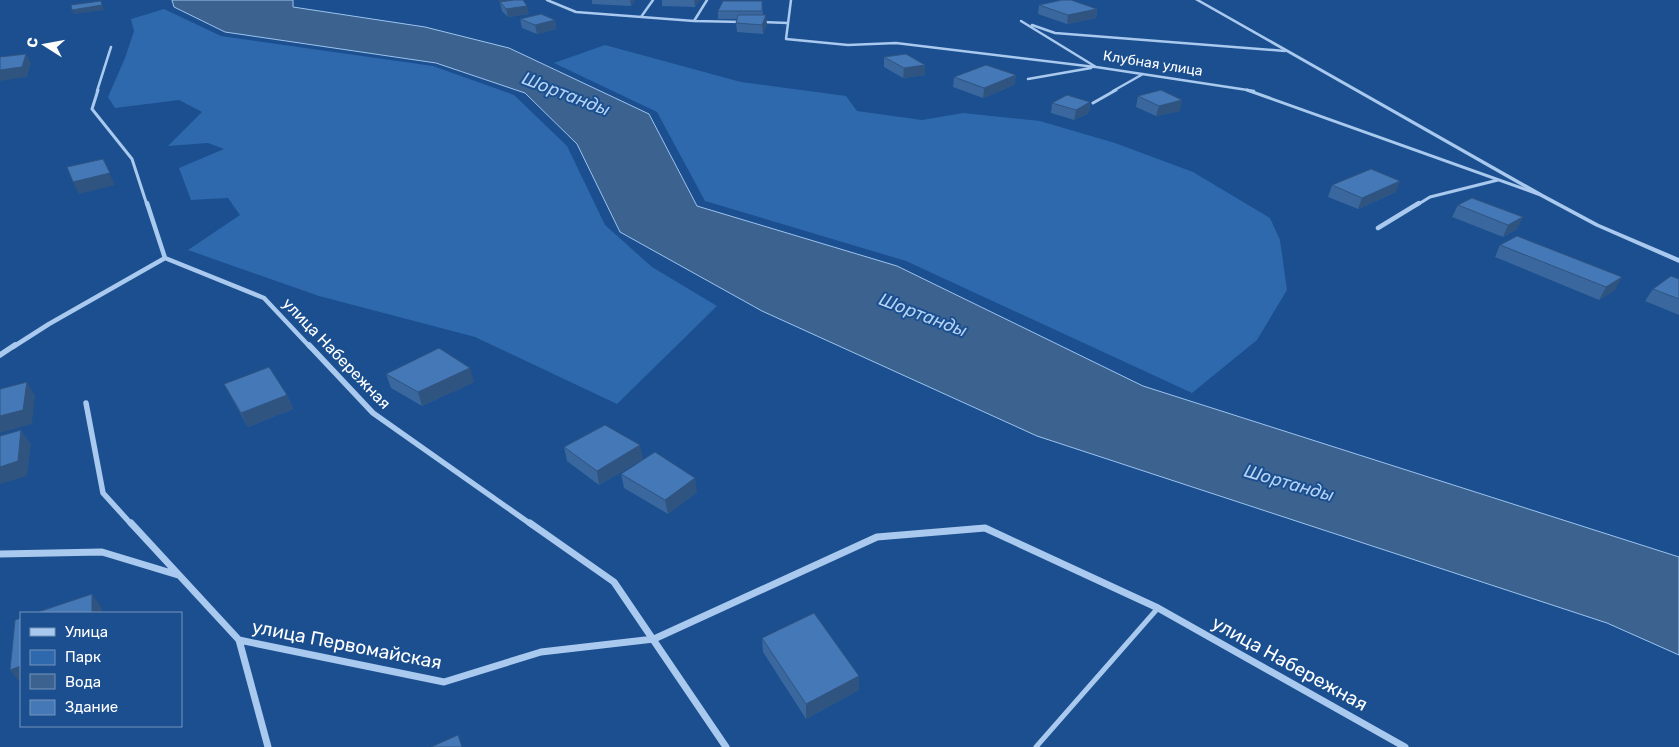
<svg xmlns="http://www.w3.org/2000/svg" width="1679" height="747" font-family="Rubik,sans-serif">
	<rect width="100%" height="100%" fill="#1b4f8f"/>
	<path fill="#2e69ad" d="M 164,9 L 221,36 L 433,66 L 514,95 L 567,146 L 605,225 L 652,267 L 717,306 L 617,404 L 475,337 L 319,296 L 188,250 L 240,215 L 228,198 L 191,200 L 179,168 L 224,149 L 208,143 L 168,146 L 202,112 L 179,100 L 115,108 L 108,97 L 125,58 L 134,31 L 131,19 Z
		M 605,45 L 741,82 L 846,96 L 857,111 L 922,120 L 963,113 L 1040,121 L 1115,143 L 1193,172 L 1270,218 L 1280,240 L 1287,290 L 1257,340 L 1192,393 L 906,261 L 705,201 L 657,112 L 554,63 Z"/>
	<path fill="#3c6290" stroke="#9cc4f0" d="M 172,0 L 293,0 L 293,7 L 425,27 L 509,48 L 649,114 L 697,206 L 897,266 L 1143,386 L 1679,557 L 1679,655 L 1607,623 L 1037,436 L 762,311 L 620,232 L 577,144 L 525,93 L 436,63 L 225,32 L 174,7 Z"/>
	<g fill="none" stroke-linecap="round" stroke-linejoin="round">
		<path stroke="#a9c9ee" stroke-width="5" d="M 1036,747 L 1158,608"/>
		<path stroke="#a9c9ee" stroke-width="2.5" d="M 547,0 L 576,12 L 694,21 L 743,22
			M 791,0 L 786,39 L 848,45 L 896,43 L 1095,67
			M 641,17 L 653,0
			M 694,21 L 707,0
			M 1021,21 L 1096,67 L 1254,91
			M 761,22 L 788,23
			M 1032,25 L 1055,33 L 1285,51
			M 1028,79 L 1091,68
			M 97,91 L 111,47
			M 1113,91 L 1143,74"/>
		<path stroke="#a9c9ee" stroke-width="3" d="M 98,90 L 92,109 L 132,159 L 147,205
			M 1247,90 L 1538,194
			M 1093,103 L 1116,90
			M 1417,205 L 1430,197 L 1498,180"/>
		<path stroke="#a9c9ee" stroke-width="4.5" d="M 147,203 L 165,258 L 264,298 L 310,347
			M 1378,228 L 1419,203
			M 13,347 L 49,324 L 165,258"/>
		<path stroke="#a9c9ee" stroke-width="5.5" d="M 309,345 L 373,413 L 532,525
			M 0,355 L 15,345
			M 86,403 L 103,493 L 132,525"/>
		<path stroke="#a9c9ee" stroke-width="7" d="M 131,523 L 239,640 L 268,747
			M 530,523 L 614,582 L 726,747
			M 0,554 L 102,552 L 178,575
			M 239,640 L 444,682 L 541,652 L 654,639 L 877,537 L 985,528 L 1158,608 L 1405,747"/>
		<path fill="#a9c9ee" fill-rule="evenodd" d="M 1195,0 L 1200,0 L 1543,194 L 1599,224 L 1679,258 L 1679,263 L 1595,226 L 1539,196 Z"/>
	</g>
	<path fill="#3a679d" d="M 499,0 L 523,0 L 529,14 L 508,17 L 502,11 Z
		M 592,0 L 635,0 L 631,6 L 592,4 Z
		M 662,0 L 700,0 L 695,7 L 662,6 Z
		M 762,1 L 763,15 L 767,24 L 763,34 L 737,32 L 736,23 L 737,19 L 718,19 L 718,11 Z
		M 1039,5 L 1097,9 L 1096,18 L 1067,24 L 1038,14 Z
		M 520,19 L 555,20 L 556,29 L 537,34 L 522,28 Z
		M 884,57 L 925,75 L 903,78 L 884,67 Z
		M 1016,75 L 1014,85 L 983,98 L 953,87 L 954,77 Z
		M 1138,96 L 1180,111 L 1156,116 L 1136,107 Z
		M 1090,102 L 1089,113 L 1074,120 L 1051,113 L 1052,103 Z
		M 1332,185 L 1396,192 L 1358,209 L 1328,197 Z
		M 1472,198 L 1517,229 L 1503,237 L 1452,217 L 1458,205 Z
		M 1500,245 L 1615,290 L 1599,300 L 1495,257 Z
		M 1679,279 L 1679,315 L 1645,301 L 1653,289 Z
		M 386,374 L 474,382 L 422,406 L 391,388 Z
		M 224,384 L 287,395 L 293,409 L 248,427 L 231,397 Z
		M 564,447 L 643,459 L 599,485 L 567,461 Z
		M 621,474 L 697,492 L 668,514 L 624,488 Z
		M 762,638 L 859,676 L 859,690 L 806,719 L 763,652 Z"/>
	<path fill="#305480" d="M 499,0 L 522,0 L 500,2 L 500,4 Z
		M 630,0 L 635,0 L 631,6 Z
		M 694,0 L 700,0 L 695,7 Z
		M 101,1 L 104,10 L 74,14 L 72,10 Z
		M 527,6 L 529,14 L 508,17 L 506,9 Z
		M 1097,9 L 1096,18 L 1067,24 L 1068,15 Z
		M 766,15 L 767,24 L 763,34 L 762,25 Z
		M 555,20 L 556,29 L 537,34 L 535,25 Z
		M 26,54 L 31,63 L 27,77 L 0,81 L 0,70 Z
		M 925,65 L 925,75 L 903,78 L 904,68 Z
		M 1016,75 L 1014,85 L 983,98 L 984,88 Z
		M 1182,100 L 1180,111 L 1156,116 L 1159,106 Z
		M 1090,102 L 1089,113 L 1074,120 L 1076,110 Z
		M 103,159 L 115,185 L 79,194 L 73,182 Z
		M 1400,181 L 1396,192 L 1358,209 L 1362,198 Z
		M 1523,217 L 1517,229 L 1503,237 L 1508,225 Z
		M 1622,277 L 1615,290 L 1599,300 L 1606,287 Z
		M 470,368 L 474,382 L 422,406 L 418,392 Z
		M 27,382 L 35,396 L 32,424 L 0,433 L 0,416 Z
		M 287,395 L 293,409 L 248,427 L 241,413 Z
		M 21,430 L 31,444 L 27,476 L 0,484 L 0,467 Z
		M 640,445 L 643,459 L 599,485 L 597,471 Z
		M 695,478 L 697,492 L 668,514 L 665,500 Z
		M 92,594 L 102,608 L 102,613 L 92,613 Z
		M 21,666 L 21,684 L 10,670 Z
		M 859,676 L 859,690 L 806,719 L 806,704 Z"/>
	<path fill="#4478b7" stroke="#305480" d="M 514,0 L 523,0 L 527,6 L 506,9 L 500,2 Z
		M 1062,0 L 1071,0 L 1097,9 L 1068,15 L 1039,5 Z
		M 101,1 L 102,5 L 72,10 L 71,5 Z
		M 723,1 L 762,1 L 762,11 L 718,11 Z
		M 541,14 L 555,20 L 535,25 L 520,19 Z
		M 738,15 L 766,15 L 762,25 L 736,23 Z
		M 26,54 L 22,67 L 0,70 L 0,57 Z
		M 906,54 L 925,65 L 904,68 L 884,57 Z
		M 986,65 L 1016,75 L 984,88 L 954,77 Z
		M 1161,90 L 1182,100 L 1159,106 L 1138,96 Z
		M 1067,95 L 1090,102 L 1076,110 L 1052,103 Z
		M 103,159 L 110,173 L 73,182 L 67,167 Z
		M 1371,169 L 1400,181 L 1362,198 L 1332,185 Z
		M 1472,198 L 1523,217 L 1508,225 L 1458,205 Z
		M 1517,236 L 1622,277 L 1606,287 L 1500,245 Z
		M 1671,276 L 1679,279 L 1679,299 L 1653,289 Z
		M 439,348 L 470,368 L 418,392 L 386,374 Z
		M 269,367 L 287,395 L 241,413 L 224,384 Z
		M 27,382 L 23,410 L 0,416 L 0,389 Z
		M 605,425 L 640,445 L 597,471 L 564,447 Z
		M 21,430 L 18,461 L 0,467 L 0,436 Z
		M 655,452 L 695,478 L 665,500 L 621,474 Z
		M 92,594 L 92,613 L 35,613 Z
		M 814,613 L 859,676 L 806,704 L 762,638 Z
		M 21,618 L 21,666 L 10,670 L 15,620 Z
		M 458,735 L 462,747 L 431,747 Z"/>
	<g text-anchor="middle" stroke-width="4" stroke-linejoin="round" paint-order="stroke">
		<g font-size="14" fill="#fff" stroke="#1b4f8f">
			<text transform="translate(1153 63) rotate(9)" y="5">Клубная улица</text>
		</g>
		<g font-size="16" fill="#fff" stroke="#1b4f8f">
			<text transform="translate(337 353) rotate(46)" y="6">улица Набережная</text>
		</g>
		<g font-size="18" font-style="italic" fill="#b5d3f5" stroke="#1b4f8f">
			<text transform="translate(566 94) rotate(21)" y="6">Шортанды</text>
			<text transform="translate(923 315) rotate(21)" y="6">Шортанды</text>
			<text transform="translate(1289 483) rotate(16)" y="6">Шортанды</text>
		</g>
		<g font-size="19" fill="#fff" stroke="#1b4f8f">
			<text transform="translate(347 644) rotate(11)" y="7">улица Первомайская</text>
			<text transform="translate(1290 663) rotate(29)" y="7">улица Набережная</text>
		</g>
	</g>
	<rect x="20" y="612" width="162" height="115" fill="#1b4f8f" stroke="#7695bc"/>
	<rect x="30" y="628" width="25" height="8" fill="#a9c9ee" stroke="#7695bc"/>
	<text x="65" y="637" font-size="15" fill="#ffffff">Улица</text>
	<rect x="30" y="650" width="25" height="15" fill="#2e69ad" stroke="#7695bc"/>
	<text x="65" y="662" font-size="15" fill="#ffffff">Парк</text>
	<rect x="30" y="674" width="25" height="15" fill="#3c6290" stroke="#7695bc"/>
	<text x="65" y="687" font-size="15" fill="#ffffff">Вода</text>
	<rect x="30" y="700" width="25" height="15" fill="#4478b7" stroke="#7695bc"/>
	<text x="65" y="712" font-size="15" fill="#ffffff">Здание</text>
	<g transform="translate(45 45) rotate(281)" stroke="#1b4f8f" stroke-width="4" paint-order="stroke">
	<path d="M0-4L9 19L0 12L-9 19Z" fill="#ffffff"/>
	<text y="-8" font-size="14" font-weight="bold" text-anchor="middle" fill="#ffffff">С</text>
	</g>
</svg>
